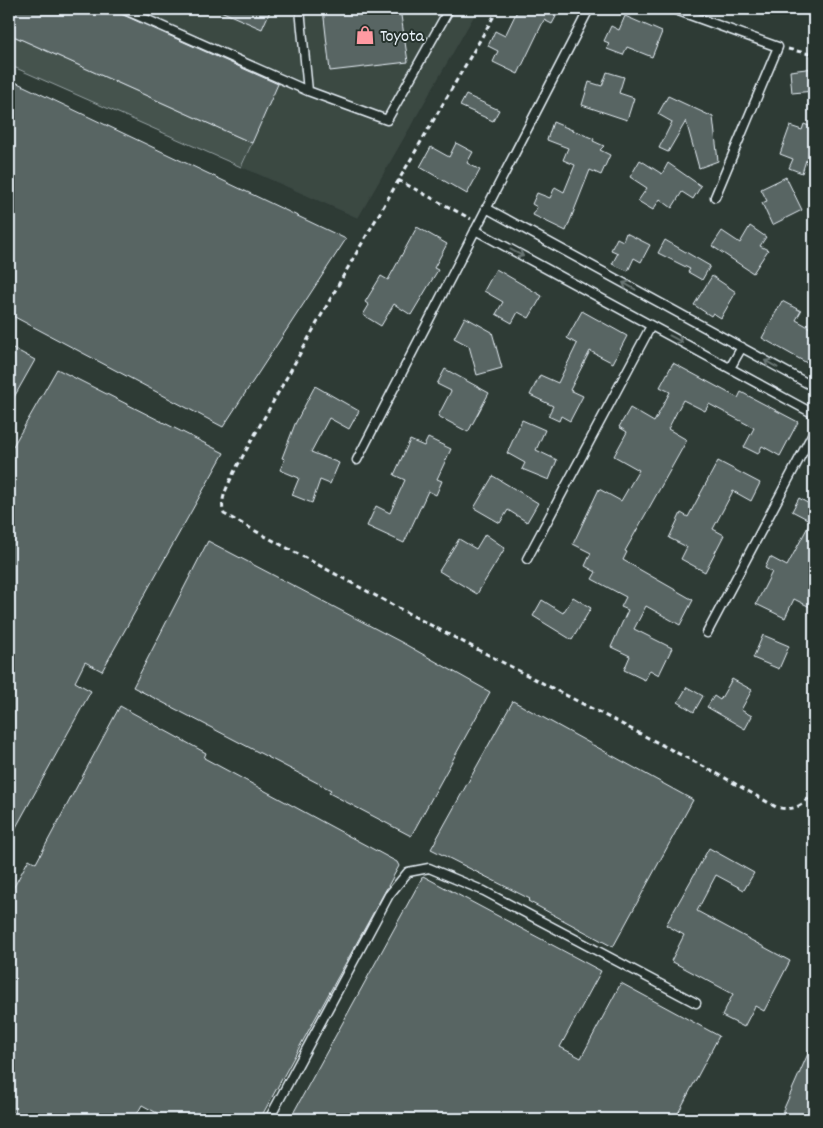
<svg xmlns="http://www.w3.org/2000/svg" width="823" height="1128" font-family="Dekko,sans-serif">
	<rect width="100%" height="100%" fill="#2e3b35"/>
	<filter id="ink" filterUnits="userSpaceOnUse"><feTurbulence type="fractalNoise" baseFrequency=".02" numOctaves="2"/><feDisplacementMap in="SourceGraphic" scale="10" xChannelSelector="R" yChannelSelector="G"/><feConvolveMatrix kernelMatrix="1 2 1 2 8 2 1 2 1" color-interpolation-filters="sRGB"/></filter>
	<g filter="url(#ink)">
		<path fill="#3b4843" d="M 9,9 L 478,9 L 358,218 L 9,65 Z"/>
		<path fill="#45524e" stroke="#96a2a3" d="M 9,34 L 252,143 L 241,167 L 9,65 Z"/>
		<path fill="#596563" stroke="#e8f1f8" d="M 9,9 L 114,9 L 121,14 L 278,84 L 252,143 L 9,34 Z
			M 216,9 L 271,9 L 262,29 Z
			M 323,9 L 400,9 L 408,62 L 330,71 Z
			M 518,9 L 560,9 L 552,24 L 544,20 L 518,74 L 493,62 L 498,51 L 488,46 L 495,31 L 505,36 Z
			M 625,16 L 662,32 L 652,57 L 627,47 L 623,55 L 607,49 L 609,43 L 604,41 L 611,26 L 619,30 Z
			M 814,68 L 814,91 L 792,93 L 790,71 Z
			M 607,72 L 624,77 L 619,93 L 634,98 L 627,120 L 582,105 L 589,82 L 602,86 Z
			M 9,79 L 346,239 L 223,427 L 9,314 Z
			M 466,95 L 499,110 L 493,121 L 460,106 Z
			M 668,96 L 713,117 L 718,161 L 699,168 L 686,121 L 668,152 L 659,148 L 672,122 L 658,114 Z
			M 553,122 L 594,139 L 593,141 L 604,146 L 600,150 L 610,155 L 601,175 L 590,170 L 566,231 L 533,215 L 537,207 L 532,204 L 537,193 L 550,198 L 555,187 L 564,192 L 575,165 L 563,160 L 568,148 L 547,140 Z
			M 804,124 L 814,128 L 814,163 L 806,160 L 802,173 L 789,168 L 793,159 L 780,154 L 790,126 L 802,130 Z
			M 456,143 L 473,152 L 467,163 L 480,170 L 467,194 L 420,167 L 431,147 L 449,157 Z
			M 640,160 L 662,174 L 668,163 L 701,186 L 693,199 L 682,192 L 672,208 L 660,199 L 653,210 L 638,201 L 647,188 L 630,177 Z
			M 786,177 L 802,210 L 772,225 L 762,203 L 767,201 L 761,189 Z
			M 750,226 L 766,237 L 760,246 L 768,250 L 753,273 L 712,246 L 722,231 L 740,243 Z
			M 417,227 L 447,244 L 434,268 L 438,270 L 411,315 L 394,304 L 381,326 L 363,315 L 369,305 L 365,302 L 381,276 L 388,280 Z
			M 626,233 L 650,245 L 641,262 L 634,258 L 628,271 L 612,264 L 618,253 L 611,250 L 617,238 L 623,241 Z
			M 665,240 L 710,266 L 702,280 L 688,272 L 690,269 L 658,253 Z
			M 496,269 L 542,296 L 529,318 L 518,312 L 512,323 L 496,314 L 503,302 L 484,291 Z
			M 712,276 L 736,292 L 721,318 L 713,313 L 711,316 L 694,305 Z
			M 782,301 L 801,311 L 796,320 L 814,330 L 814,367 L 762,338 Z
			M 582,311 L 627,336 L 613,363 L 590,351 L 570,390 L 583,396 L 570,421 L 561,416 L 559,421 L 548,416 L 553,406 L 530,395 L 540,375 L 558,383 L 577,344 L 567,338 Z
			M 465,317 L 492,332 L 502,368 L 477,375 L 469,346 L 454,338 Z
			M 9,346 L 35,360 L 9,406 Z
			M 673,363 L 738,398 L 741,392 L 798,422 L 780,456 L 762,446 L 758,454 L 744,447 L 754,428 L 709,404 L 705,411 L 683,400 L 668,429 L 687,440 L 625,551 L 627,552 L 623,560 L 693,600 L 680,625 L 646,606 L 634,629 L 672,648 L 659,675 L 650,670 L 645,680 L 624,670 L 630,656 L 611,647 L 628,610 L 621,607 L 626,597 L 592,579 L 596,572 L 585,566 L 591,553 L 573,544 L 599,489 L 621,501 L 639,470 L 614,456 L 627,432 L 619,427 L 630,408 L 654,422 L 670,392 L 660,387 Z
			M 57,369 L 224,453 L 102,671 L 85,662 L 75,682 L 91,691 L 9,840 L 9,453 Z
			M 445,369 L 489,393 L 468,432 L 438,416 L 451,391 L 437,384 Z
			M 315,386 L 359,411 L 349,429 L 329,418 L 311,452 L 339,463 L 330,484 L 320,480 L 312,503 L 292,495 L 299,478 L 280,470 L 285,459 L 282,458 L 295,424 Z
			M 522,420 L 545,430 L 536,450 L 557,460 L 549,480 L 522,469 L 525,463 L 507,453 Z
			M 428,438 L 451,449 L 437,479 L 442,481 L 436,495 L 428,491 L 404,543 L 367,526 L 376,506 L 390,513 L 405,480 L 394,475 L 410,440 L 424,446 Z
			M 718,461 L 760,483 L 751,501 L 733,491 L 713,529 L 724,535 L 705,572 L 681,559 L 687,547 L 669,538 L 681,513 L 688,517 Z
			M 493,476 L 538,503 L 527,522 L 508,510 L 500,523 L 474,508 Z
			M 799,498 L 814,507 L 814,609 L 794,599 L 785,618 L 756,604 L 772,572 L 765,568 L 770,557 L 787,566 L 811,521 L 792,511 Z
			M 485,534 L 505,548 L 477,594 L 439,571 L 459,539 L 476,549 Z
			M 208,541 L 401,642 L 490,692 L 411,836 L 329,793 L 331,790 L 133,687 Z
			M 573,597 L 591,608 L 572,640 L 533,616 L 542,600 L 563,613 Z
			M 763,635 L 789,646 L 779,669 L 753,658 Z
			M 732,679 L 752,690 L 741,710 L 752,716 L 745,729 L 707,707 L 714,696 L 720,700 Z
			M 687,687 L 703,696 L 694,712 L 678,702 Z
			M 513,701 L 693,800 L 613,947 L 528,901 L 530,899 L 431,849 Z
			M 120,706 L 206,753 L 204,758 L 397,862 L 399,866 L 260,1119 L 168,1119 L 142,1105 L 134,1119 L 9,1119 L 9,896 L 29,859 L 36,863 Z
			M 709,848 L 754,873 L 744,890 L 716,875 L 697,911 L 790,961 L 764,1011 L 755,1006 L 744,1027 L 722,1016 L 733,994 L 671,961 L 684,935 L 666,925 Z
			M 423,876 L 601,971 L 560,1047 L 581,1058 L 621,983 L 719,1036 L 675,1119 L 290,1119 Z
			M 814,1040 L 814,1119 L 796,1119 L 782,1113 Z"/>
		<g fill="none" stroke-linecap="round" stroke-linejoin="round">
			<g stroke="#e8f1f8" stroke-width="11">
				<path id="service" d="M 123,9 L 308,91 L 387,120 L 447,13 L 441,9
					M 300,9 L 308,91
					M 673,9 L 778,47 L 715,197
					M 486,208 L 814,387
					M 475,230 L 814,414
					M 730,368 L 742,347
					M 357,460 L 589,9
					M 527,559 L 651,326
					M 707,633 L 814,431
					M 269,1119 L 389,895 L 408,872 L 429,868 L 484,891 L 696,1003"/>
			</g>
			<path stroke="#e8f1f8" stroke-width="3" stroke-dasharray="5 4" stroke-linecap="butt" d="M 498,9 L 346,271 L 234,472 C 228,486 219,499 224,514 L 415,617 L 718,774 L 776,807 C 795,812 803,805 814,792
				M 788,49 L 814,55
				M 398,180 L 471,219"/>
			<use href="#service" stroke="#26332d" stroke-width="8"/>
		</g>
		<defs><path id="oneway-shaft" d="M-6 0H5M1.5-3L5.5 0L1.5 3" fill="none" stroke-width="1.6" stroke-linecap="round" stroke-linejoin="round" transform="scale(1.25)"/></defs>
		<g stroke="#6a7674">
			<use href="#oneway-shaft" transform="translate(517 253) rotate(28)"/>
			<use href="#oneway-shaft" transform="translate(629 286) rotate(-151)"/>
			<use href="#oneway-shaft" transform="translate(676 339) rotate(28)"/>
			<use href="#oneway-shaft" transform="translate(771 364) rotate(-151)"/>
		</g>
	</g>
	<defs>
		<g id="shop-bare" transform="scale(1.5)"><path d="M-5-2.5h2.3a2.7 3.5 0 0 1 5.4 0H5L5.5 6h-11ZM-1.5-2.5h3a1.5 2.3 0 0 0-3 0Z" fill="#ff9aa2" stroke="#26332d" stroke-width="2.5" paint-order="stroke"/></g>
	</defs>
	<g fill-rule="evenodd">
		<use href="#shop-bare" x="365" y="35"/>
	</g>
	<g text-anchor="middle" stroke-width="4" stroke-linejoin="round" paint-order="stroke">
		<g font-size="18" fill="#e8f1f8" stroke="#26332d" text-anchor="start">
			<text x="380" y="41">Toyota</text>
		</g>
	</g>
	<rect width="823" height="1128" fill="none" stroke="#26332d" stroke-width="30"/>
	<rect x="15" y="15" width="793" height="1098" fill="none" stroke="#e8f1f8" stroke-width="2" filter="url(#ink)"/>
</svg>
